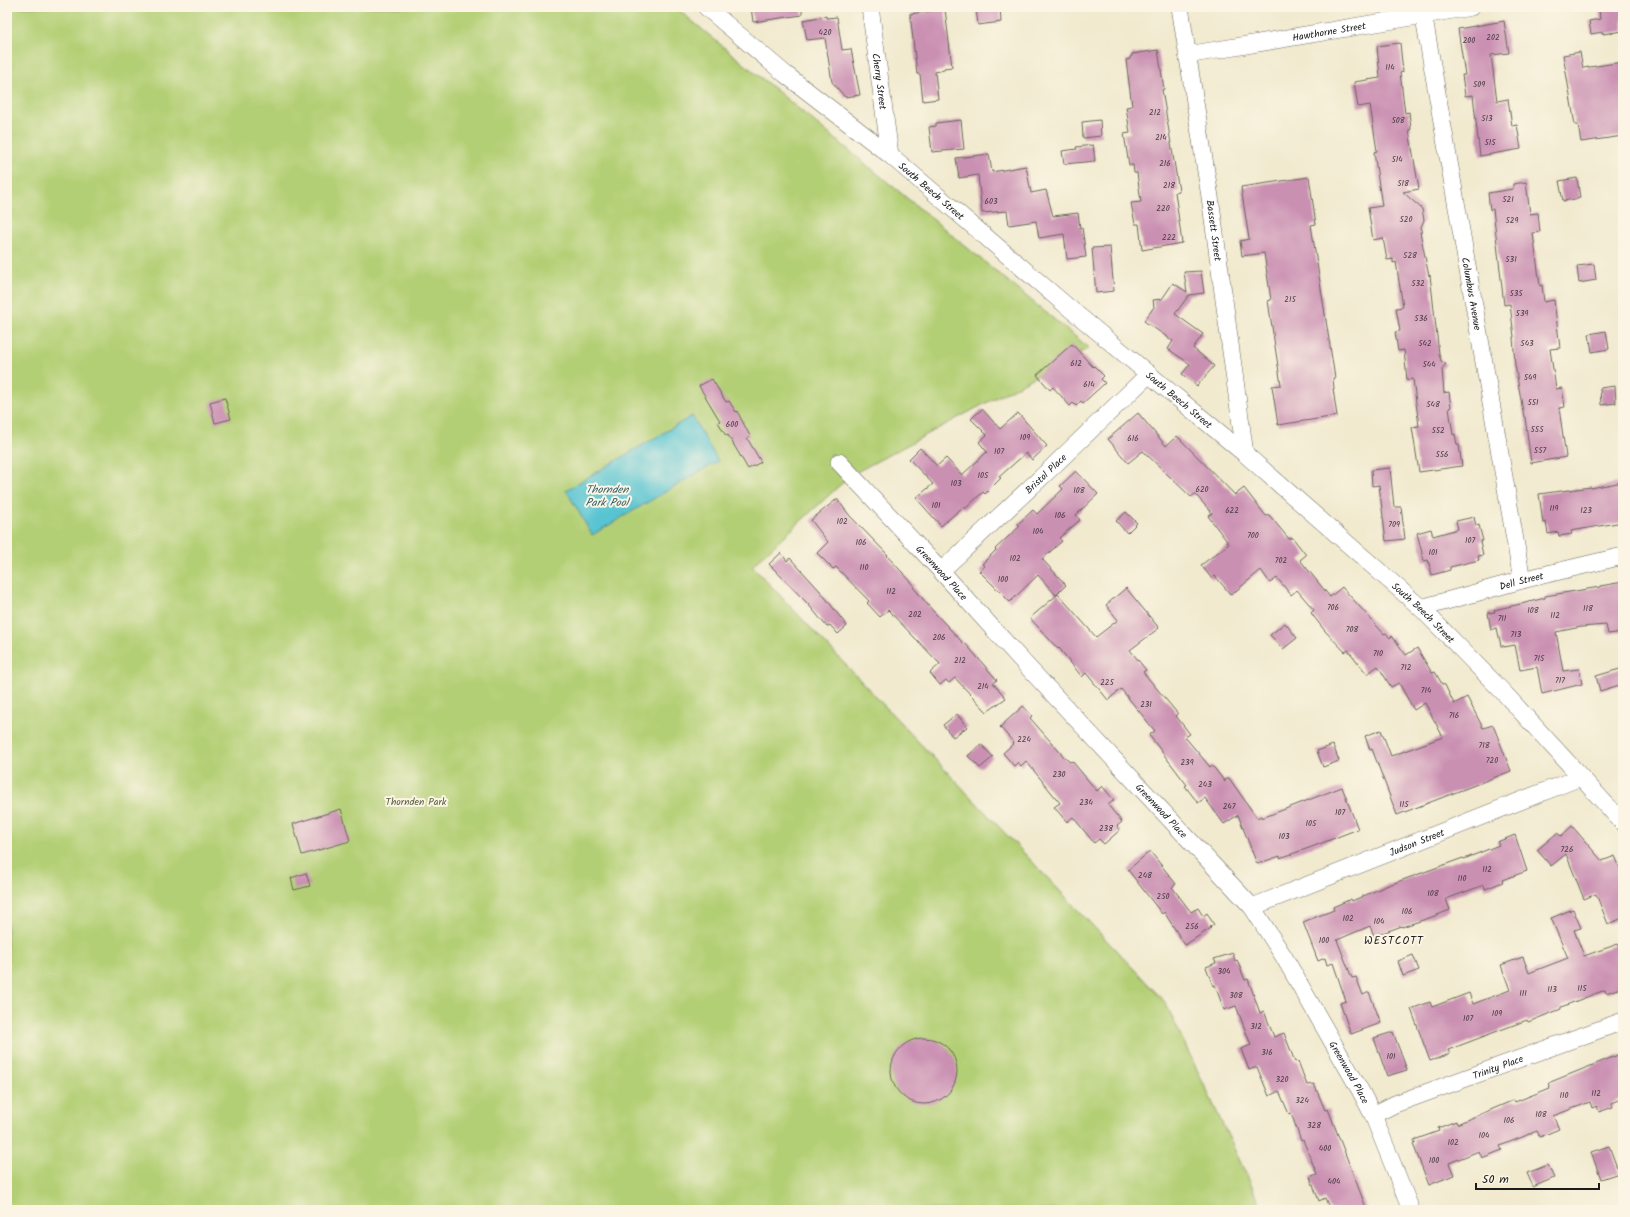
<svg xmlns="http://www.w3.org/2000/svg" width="1630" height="1217" font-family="Kalam,sans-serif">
	<rect width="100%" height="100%" fill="#fcf5e5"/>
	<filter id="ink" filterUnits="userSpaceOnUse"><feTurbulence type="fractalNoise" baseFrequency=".025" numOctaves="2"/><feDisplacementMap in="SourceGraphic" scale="8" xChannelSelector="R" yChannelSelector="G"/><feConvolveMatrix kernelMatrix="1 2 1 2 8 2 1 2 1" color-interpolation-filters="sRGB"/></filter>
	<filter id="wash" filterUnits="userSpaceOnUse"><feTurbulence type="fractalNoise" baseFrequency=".012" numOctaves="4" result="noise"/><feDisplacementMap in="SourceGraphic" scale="16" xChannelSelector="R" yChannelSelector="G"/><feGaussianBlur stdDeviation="0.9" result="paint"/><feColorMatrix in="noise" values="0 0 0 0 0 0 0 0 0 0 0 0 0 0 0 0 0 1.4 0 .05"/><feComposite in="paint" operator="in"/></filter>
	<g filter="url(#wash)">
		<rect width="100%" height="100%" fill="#f1eacf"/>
		<path fill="#b3cf75" stroke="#687648" d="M 7,7 L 675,7 L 1089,348 L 851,475 L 752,566 L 1165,1002 L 1263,1210 L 7,1210 Z"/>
		<path fill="#58c4d2" stroke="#3a7077" d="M 692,416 L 718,461 L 592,535 L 566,490 Z"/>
		<g id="blocks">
			<path fill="#ca90b2" d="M 751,7 L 802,7 L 802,15 L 753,22 Z
				M 976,7 L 1000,7 L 1001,22 L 978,25 Z
				M 1611,7 L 1623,7 L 1623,31 L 1603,34 L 1603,32 L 1591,34 L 1589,21 L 1600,19 L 1599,9 Z
				M 945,9 L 952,67 L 944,68 L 944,70 L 935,72 L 938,99 L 923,101 L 920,74 L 917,74 L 910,14 Z
				M 826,16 L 826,18 L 837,17 L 842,50 L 851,49 L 860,95 L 845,97 L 832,82 L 825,38 L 807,40 L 803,20 Z
				M 1504,21 L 1509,53 L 1491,55 L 1497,101 L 1508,99 L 1512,126 L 1517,125 L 1521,149 L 1480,156 L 1473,95 L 1465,96 L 1462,75 L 1465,75 L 1458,29 Z
				M 1400,43 L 1403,72 L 1400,73 L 1405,113 L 1409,112 L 1411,129 L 1409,130 L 1419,189 L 1403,192 L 1422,209 L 1424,220 L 1421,227 L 1422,232 L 1420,232 L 1429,276 L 1430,275 L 1439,354 L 1441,361 L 1446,364 L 1442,369 L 1444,393 L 1449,392 L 1451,407 L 1449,408 L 1453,435 L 1455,434 L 1457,445 L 1459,445 L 1462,466 L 1419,472 L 1412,427 L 1419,426 L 1413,379 L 1407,380 L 1404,350 L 1398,351 L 1395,332 L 1400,331 L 1396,308 L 1403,307 L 1396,262 L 1393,263 L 1393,259 L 1387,260 L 1383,238 L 1373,240 L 1368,208 L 1382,206 L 1374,152 L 1377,151 L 1370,105 L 1358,107 L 1354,82 L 1380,78 L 1377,46 Z
				M 1158,50 L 1164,89 L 1162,90 L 1179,191 L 1175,192 L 1182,243 L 1142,250 L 1139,224 L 1135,224 L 1131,203 L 1141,202 L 1137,173 L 1134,173 L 1133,165 L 1129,165 L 1124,134 L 1130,133 L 1126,107 L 1132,106 L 1126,60 L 1130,59 L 1130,57 L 1132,56 L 1132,54 Z
				M 1580,52 L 1583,68 L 1623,62 L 1623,136 L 1581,142 L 1578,125 L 1575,125 L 1563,55 Z
				M 961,120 L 964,149 L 932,152 L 929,127 L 936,126 L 936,123 Z
				M 1100,120 L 1101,136 L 1083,138 L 1082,122 Z
				M 1093,145 L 1095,161 L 1064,164 L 1062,151 L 1077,149 L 1076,147 Z
				M 989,154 L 992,172 L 1026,166 L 1031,193 L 1046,190 L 1053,216 L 1078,213 L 1080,228 L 1082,227 L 1086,257 L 1067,259 L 1064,234 L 1039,238 L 1036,221 L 1009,225 L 1007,211 L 982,213 L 978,175 L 959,178 L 956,158 Z
				M 1309,177 L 1316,224 L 1311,225 L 1335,378 L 1333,378 L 1334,389 L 1333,389 L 1337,416 L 1278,425 L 1272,386 L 1281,385 L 1268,301 L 1271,300 L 1264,253 L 1242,256 L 1240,241 L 1249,239 L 1241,187 Z
				M 1577,178 L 1580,198 L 1563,201 L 1559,181 Z
				M 1526,182 L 1530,214 L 1538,213 L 1540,232 L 1533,233 L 1540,286 L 1542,285 L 1544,302 L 1554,300 L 1560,348 L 1550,349 L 1556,389 L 1562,388 L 1565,407 L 1559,408 L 1566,457 L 1531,463 L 1525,417 L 1524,417 L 1515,365 L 1513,337 L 1514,337 L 1510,304 L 1504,305 L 1493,209 L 1490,210 L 1488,193 L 1513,189 L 1513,184 Z
				M 1110,247 L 1114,291 L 1096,293 L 1092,248 Z
				M 1594,264 L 1596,280 L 1579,283 L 1577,266 Z
				M 1201,271 L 1204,293 L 1189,295 L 1175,314 L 1203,334 L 1193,348 L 1214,366 L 1197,386 L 1182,374 L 1190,364 L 1168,349 L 1173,341 L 1144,321 L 1154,307 L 1153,300 L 1162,299 L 1173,283 L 1187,292 L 1184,272 Z
				M 1606,331 L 1609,349 L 1592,352 L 1589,334 Z
				M 1072,344 L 1093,367 L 1094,366 L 1104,376 L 1101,379 L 1105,383 L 1083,403 L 1081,401 L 1076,406 L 1073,403 L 1070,406 L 1053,387 L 1050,390 L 1037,375 Z
				M 712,379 L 726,402 L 729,401 L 736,412 L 737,411 L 750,436 L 747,438 L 761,462 L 748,469 L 728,435 L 726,436 L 718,422 L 720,421 L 699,386 Z
				M 1615,386 L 1616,403 L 1601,405 L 1600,388 Z
				M 225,398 L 231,419 L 215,423 L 210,402 Z
				M 982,409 L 1000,429 L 1018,413 L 1047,446 L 1032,460 L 1026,453 L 999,477 L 1001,478 L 985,494 L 983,492 L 965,509 L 963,507 L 941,526 L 916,498 L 933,484 L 909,459 L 920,448 L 937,466 L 946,458 L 962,475 L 987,452 L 979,442 L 987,435 L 971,419 Z
				M 1138,413 L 1166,446 L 1177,436 L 1235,495 L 1244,488 L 1266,516 L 1269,515 L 1289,539 L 1292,537 L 1306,555 L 1300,560 L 1330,597 L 1342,587 L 1384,634 L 1386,633 L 1390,638 L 1392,636 L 1406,655 L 1417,648 L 1432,673 L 1435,672 L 1442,684 L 1445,685 L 1454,704 L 1467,697 L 1483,728 L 1493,725 L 1511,771 L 1397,815 L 1372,749 L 1370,750 L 1365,736 L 1381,730 L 1391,756 L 1443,737 L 1425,703 L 1414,710 L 1399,683 L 1391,687 L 1378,666 L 1367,674 L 1348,650 L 1345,652 L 1325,631 L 1311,613 L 1314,610 L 1297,590 L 1291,595 L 1277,578 L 1270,583 L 1261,570 L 1231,595 L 1215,576 L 1212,579 L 1201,565 L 1229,544 L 1208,516 L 1212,513 L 1195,494 L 1191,497 L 1143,451 L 1128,463 L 1108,439 Z
				M 1390,468 L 1394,507 L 1401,507 L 1405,539 L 1386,541 L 1379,485 L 1372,486 L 1371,470 Z
				M 1076,471 L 1098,494 L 1076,515 L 1080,520 L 1059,538 L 1062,541 L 1042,559 L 1066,585 L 1056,595 L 1038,575 L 1010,602 L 979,571 L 985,566 L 982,564 L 996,550 L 995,549 L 1020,526 L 1018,524 L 1033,510 L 1037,514 L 1063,489 L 1060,486 Z
				M 1623,482 L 1623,522 L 1571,531 L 1572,534 L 1559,536 L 1558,532 L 1548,534 L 1546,522 L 1543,523 L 1539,494 L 1591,487 L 1591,488 Z
				M 837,499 L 850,516 L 888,555 L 887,556 L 915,586 L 913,587 L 933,611 L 964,644 L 965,643 L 997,680 L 993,683 L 1006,698 L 987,712 L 955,678 L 949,683 L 946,680 L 940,685 L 930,673 L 940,664 L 888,610 L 880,617 L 867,603 L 869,601 L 836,567 L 833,569 L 817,553 L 828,542 L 811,520 Z
				M 1126,512 L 1137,523 L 1127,533 L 1116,521 Z
				M 1474,517 L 1476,526 L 1479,525 L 1483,541 L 1480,541 L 1483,555 L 1478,556 L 1479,560 L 1450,567 L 1450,570 L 1432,575 L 1428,560 L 1424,561 L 1417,533 L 1431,529 L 1433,536 L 1458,529 L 1456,521 Z
				M 781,553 L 787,561 L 790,558 L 821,592 L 847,626 L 838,634 L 830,625 L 827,627 L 808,604 L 769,564 Z
				M 1623,582 L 1623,632 L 1608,634 L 1606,625 L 1581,627 L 1556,632 L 1563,671 L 1579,669 L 1582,684 L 1542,694 L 1537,667 L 1520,670 L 1515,645 L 1504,647 L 1504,646 L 1501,646 L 1497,628 L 1491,630 L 1488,613 L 1495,612 L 1494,610 L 1525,603 L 1545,598 L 1545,596 L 1600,587 L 1600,586 Z
				M 1126,588 L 1159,628 L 1130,650 L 1146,670 L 1143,672 L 1178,714 L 1176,716 L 1190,734 L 1185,737 L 1210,767 L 1212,765 L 1225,782 L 1225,780 L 1229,778 L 1257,818 L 1261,816 L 1262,818 L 1342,787 L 1358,829 L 1309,848 L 1280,858 L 1280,856 L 1257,864 L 1238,815 L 1224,824 L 1205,798 L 1198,803 L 1185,786 L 1187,785 L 1149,735 L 1155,731 L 1121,689 L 1108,700 L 1086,673 L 1082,677 L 1059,648 L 1058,649 L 1030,618 L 1058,594 L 1096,637 L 1118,620 L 1106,605 Z
				M 1285,623 L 1297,638 L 1283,649 L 1270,635 Z
				M 1623,668 L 1623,684 L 1600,691 L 1596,676 Z
				M 1023,706 L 1032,716 L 1030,718 L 1065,758 L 1070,762 L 1072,761 L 1097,791 L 1102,786 L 1114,800 L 1108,805 L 1122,822 L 1117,826 L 1120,830 L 1104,844 L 1099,839 L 1094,843 L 1073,817 L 1067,822 L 1054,807 L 1060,803 L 1026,761 L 1021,766 L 1018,762 L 1014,766 L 1003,753 L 1014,743 L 1000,727 Z
				M 957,714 L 967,727 L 953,737 L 943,725 Z
				M 981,744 L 993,757 L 980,768 L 968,756 Z
				M 1333,745 L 1339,761 L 1323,767 L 1317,751 Z
				M 341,809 L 350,841 L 302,855 L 293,824 Z
				M 1572,826 L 1602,861 L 1615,856 L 1620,868 L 1623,867 L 1623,918 L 1608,924 L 1596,894 L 1584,899 L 1566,854 L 1551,866 L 1537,850 L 1557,833 L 1561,836 Z
				M 1515,835 L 1527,871 L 1502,880 L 1503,882 L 1485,889 L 1484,885 L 1446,899 L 1450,910 L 1432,917 L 1402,927 L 1402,926 L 1374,936 L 1370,926 L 1337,940 L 1352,978 L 1356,977 L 1363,995 L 1369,992 L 1381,1023 L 1351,1034 L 1340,1003 L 1346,1001 L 1333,963 L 1327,965 L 1325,958 L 1318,961 L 1303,922 L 1334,910 L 1333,907 L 1351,899 L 1352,901 L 1386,886 L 1463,858 L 1464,859 L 1499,845 L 1497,842 Z
				M 1150,851 L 1176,884 L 1172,887 L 1191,912 L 1198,908 L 1203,916 L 1207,913 L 1214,925 L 1210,927 L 1211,928 L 1185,945 L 1164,912 L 1162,914 L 1128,870 Z
				M 306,873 L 310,886 L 294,890 L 291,878 Z
				M 1573,909 L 1581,928 L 1574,930 L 1584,956 L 1618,944 L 1620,948 L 1623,947 L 1623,987 L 1606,993 L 1605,990 L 1561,1007 L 1561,1009 L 1528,1022 L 1527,1020 L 1482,1037 L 1448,1050 L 1450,1054 L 1430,1061 L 1411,1009 L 1430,1002 L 1432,1007 L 1469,993 L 1473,1004 L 1510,990 L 1501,965 L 1523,957 L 1529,973 L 1568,958 L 1551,918 Z
				M 1233,953 L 1235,961 L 1237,960 L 1245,980 L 1248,979 L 1260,1013 L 1264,1011 L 1274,1037 L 1284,1033 L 1295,1062 L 1298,1061 L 1307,1085 L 1314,1084 L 1325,1110 L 1328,1109 L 1367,1210 L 1330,1210 L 1325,1198 L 1319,1201 L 1310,1177 L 1317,1174 L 1303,1140 L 1301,1141 L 1291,1113 L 1289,1114 L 1279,1091 L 1269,1096 L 1257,1067 L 1249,1070 L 1241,1049 L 1251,1045 L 1236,1006 L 1224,1010 L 1215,985 L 1213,986 L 1206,967 L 1216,963 L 1214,959 Z
				M 1413,955 L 1419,970 L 1403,976 L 1398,961 Z
				M 1393,1032 L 1407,1070 L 1387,1076 L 1374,1038 Z
				M891 1071a33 33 0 1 1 66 0a33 33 0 1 1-66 0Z
				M 1623,1053 L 1623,1098 L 1611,1103 L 1613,1107 L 1599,1112 L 1597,1106 L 1592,1108 L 1590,1102 L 1553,1116 L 1559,1129 L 1540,1137 L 1537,1131 L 1500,1146 L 1502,1150 L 1482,1158 L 1479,1151 L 1449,1163 L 1454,1175 L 1429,1185 L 1413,1144 L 1415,1144 L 1414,1140 L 1439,1131 L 1438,1128 L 1456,1121 L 1457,1124 L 1514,1100 L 1515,1102 L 1550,1088 L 1548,1083 Z
				M 1609,1146 L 1619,1173 L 1601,1179 L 1591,1152 Z
				M 1548,1165 L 1554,1178 L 1533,1187 L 1527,1173 Z"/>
		</g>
	</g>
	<g filter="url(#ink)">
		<use href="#blocks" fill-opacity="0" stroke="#67645b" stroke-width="1"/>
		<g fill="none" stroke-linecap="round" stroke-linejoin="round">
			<g stroke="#67645b" stroke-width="18">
				<g id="minor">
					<path id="s1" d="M 706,7 L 785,74 L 890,155 L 1068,307 L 1245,454 L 1421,608 L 1505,694 L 1623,823"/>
					<path id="s2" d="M 870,7 L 890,155"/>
					<path id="s3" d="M 1180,7 L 1210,197 L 1245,454"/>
					<path id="s4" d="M 1422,7 L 1522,580"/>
					<path id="s5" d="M 1187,55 L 1471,7"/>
					<path id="s6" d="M 839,462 L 941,571 L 1024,663 L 1252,907 L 1284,957 L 1360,1090 L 1373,1115 L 1411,1210"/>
					<path id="s7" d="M 941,571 L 1047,472 L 1149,374"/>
					<path id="s8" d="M 1421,608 L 1522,580 L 1623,556"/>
					<path id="s9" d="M 1252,907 L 1581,777"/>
					<path id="s10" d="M 1373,1115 L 1395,1104 L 1623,1021"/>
				</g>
			</g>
			<use href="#minor" stroke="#fff" stroke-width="17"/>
		</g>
	</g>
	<g text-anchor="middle" stroke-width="4" stroke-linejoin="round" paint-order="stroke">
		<g font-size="8" fill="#483942">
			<text x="825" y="35">420</text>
			<text x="1493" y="40">202</text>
			<text x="1469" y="43">200</text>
			<text x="1390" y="70">114</text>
			<text x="1479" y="87">509</text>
			<text x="1155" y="115">212</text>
			<text x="1487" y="121">513</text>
			<text x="1398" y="123">508</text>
			<text x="1161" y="140">214</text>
			<text x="1490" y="145">515</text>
			<text x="1397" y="162">514</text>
			<text x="1165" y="166">216</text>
			<text x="1403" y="186">518</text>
			<text x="1169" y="188">218</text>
			<text x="1508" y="202">521</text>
			<text x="991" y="204">603</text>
			<text x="1163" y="211">220</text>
			<text x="1406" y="222">520</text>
			<text x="1512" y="223">529</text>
			<text x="1169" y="240">222</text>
			<text x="1410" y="258">528</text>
			<text x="1511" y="262">531</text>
			<text x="1418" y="286">532</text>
			<text x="1516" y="296">535</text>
			<text x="1290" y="302">215</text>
			<text x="1522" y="316">539</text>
			<text x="1421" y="321">536</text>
			<text x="1425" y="346">542</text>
			<text x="1527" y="346">543</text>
			<text x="1076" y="366">612</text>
			<text x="1429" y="367">544</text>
			<text x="1530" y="380">549</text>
			<text x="1089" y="387">614</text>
			<text x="1533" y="405">551</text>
			<text x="1433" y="407">548</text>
			<text x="732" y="427">600</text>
			<text x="1537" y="432">555</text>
			<text x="1438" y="433">552</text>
			<text x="1025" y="440">109</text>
			<text x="1133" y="441">616</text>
			<text x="1540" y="453">557</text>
			<text x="999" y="454">107</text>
			<text x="1442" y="457">556</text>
			<text x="983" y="478">105</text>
			<text x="956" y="486">103</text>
			<text x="1202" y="492">620</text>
			<text x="1079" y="493">108</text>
			<text x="936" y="508">101</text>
			<text x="1554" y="511">119</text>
			<text x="1232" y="513">622</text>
			<text x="1586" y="513">123</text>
			<text x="1060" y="518">106</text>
			<text x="842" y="524">102</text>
			<text x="1394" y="527">709</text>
			<text x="1038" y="534">104</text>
			<text x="1253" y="538">700</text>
			<text x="1470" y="543">107</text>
			<text x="861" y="545">106</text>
			<text x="1433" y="555">101</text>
			<text x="1015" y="561">102</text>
			<text x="1281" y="563">702</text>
			<text x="864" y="570">110</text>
			<text x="1003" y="582">100</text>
			<text x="891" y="594">112</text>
			<text x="1333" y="610">706</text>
			<text x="1588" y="611">118</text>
			<text x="1533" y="613">108</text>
			<text x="915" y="617">202</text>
			<text x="1555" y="618">112</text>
			<text x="1502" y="621">711</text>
			<text x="1352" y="632">708</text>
			<text x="1516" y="637">713</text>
			<text x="939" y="640">206</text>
			<text x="1378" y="656">710</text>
			<text x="1539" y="661">715</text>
			<text x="960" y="663">212</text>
			<text x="1406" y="670">712</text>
			<text x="1560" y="683">717</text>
			<text x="1107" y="685">225</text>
			<text x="983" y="689">214</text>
			<text x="1426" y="693">714</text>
			<text x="1146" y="707">231</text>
			<text x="1454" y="718">716</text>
			<text x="1024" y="742">224</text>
			<text x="1484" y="748">718</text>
			<text x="1492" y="763">720</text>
			<text x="1187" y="765">239</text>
			<text x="1059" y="777">230</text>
			<text x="1205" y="787">243</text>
			<text x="1086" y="805">234</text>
			<text x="1404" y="807">115</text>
			<text x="1229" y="809">247</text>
			<text x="1340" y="815">107</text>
			<text x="1311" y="826">105</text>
			<text x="1106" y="831">238</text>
			<text x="1284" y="839">103</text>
			<text x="1567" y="852">726</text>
			<text x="1487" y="872">112</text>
			<text x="1145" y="878">248</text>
			<text x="1462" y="881">110</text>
			<text x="1433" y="896">108</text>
			<text x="1163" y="899">250</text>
			<text x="1407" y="914">106</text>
			<text x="1348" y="921">102</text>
			<text x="1379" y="924">104</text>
			<text x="1192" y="929">256</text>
			<text x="1324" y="943">100</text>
			<text x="1224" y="974">304</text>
			<text x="1582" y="991">115</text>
			<text x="1552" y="992">113</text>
			<text x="1523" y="996">111</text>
			<text x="1236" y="998">308</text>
			<text x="1497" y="1016">109</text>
			<text x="1468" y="1021">107</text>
			<text x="1256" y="1029">312</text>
			<text x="1267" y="1055">316</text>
			<text x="1391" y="1059">101</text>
			<text x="1282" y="1082">320</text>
			<text x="1596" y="1096">112</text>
			<text x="1564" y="1098">110</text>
			<text x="1302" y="1103">324</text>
			<text x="1541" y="1117">108</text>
			<text x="1509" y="1123">106</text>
			<text x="1314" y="1128">328</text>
			<text x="1484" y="1138">104</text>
			<text x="1453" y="1145">102</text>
			<text x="1325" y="1151">400</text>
			<text x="1434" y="1163">100</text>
			<text x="1334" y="1184">404</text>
		</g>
		<g font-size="10" fill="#1c1c1c" stroke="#fcf5e5">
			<text dy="4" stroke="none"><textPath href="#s5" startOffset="144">Hawthorne Street</textPath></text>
			<text dy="4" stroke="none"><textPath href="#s2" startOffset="75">Cherry Street</textPath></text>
			<text dy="4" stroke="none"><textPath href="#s1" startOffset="291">South Beech Street</textPath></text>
			<text dy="4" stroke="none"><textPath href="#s3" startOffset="226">Bassett Street</textPath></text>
			<text dy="4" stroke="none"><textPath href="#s4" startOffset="291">Columbus Avenue</textPath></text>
			<text dy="4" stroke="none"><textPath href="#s1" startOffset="615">South Beech Street</textPath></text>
			<text dy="4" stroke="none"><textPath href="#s7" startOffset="143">Bristol Place</textPath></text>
			<text dy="4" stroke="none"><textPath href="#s6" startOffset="151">Greenwood Place</textPath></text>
			<text dy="4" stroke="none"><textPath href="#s8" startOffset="104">Dell Street</textPath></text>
			<text dy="4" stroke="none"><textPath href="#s1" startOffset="939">South Beech Street</textPath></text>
			<text dy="4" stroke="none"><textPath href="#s6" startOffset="475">Greenwood Place</textPath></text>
			<text dy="4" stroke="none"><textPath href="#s9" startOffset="177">Judson Street</textPath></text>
			<text dy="4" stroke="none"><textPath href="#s10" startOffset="134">Trinity Place</textPath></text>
			<text dy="4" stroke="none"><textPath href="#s6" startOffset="799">Greenwood Place</textPath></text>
		</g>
		<g font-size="10" fill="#515b3b" stroke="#fcf5e5">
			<text x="416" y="805">Thornden Park</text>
		</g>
		<g font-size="11" font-style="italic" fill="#345f65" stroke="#fcf5e5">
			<text x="607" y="493">Thornden<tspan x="607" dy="13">Park Pool</tspan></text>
		</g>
		<g font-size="11" letter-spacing="1" fill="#1c1c1c" stroke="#fcf5e5">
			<text x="1394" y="944">WESTCOTT</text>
		</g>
	</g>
	<rect width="1630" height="1217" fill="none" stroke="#fcf5e5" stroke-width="24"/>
	<path d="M1476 1183v6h123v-6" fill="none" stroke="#1c1c1c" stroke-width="2"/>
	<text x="1482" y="1183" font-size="12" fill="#1c1c1c" stroke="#fcf5e5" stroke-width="3" paint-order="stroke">50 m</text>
</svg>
